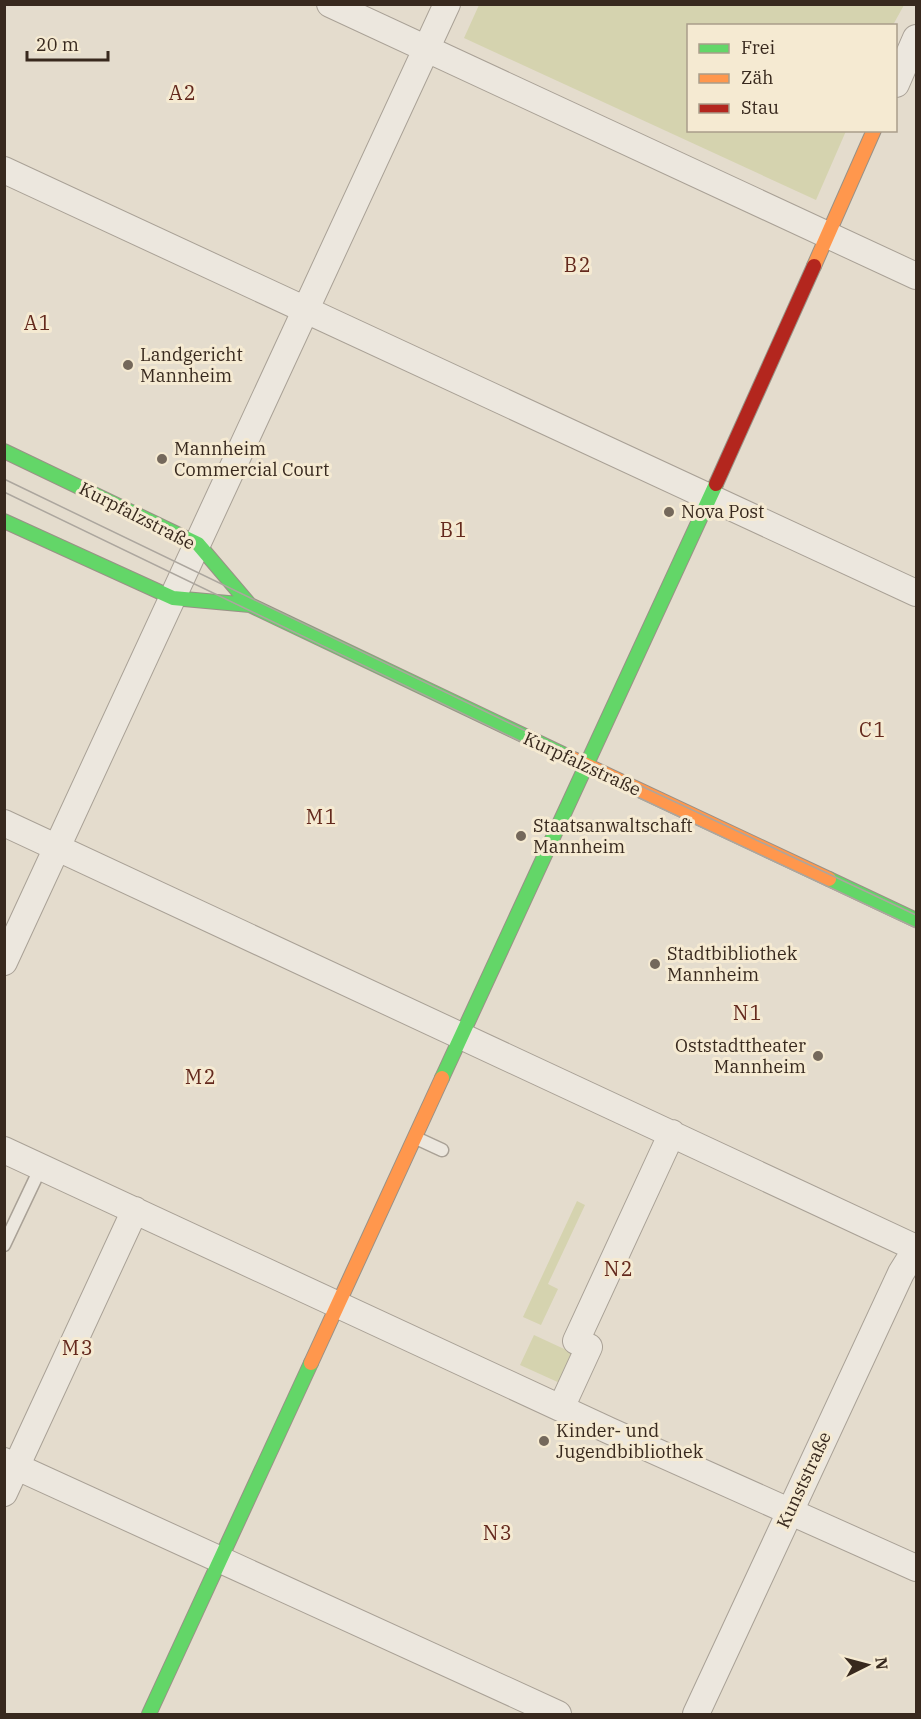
<svg xmlns="http://www.w3.org/2000/svg" width="921" height="1719" font-family="'IBM Plex Serif',serif">
	<rect width="100%" height="100%" fill="#e4dccd"/>
	<path fill="#d5d3af" d="M 479,5 L 479,4 L 904,5 L 893,25 L 688,26 L 688,130 L 846,131 L 816,200 L 464,38 Z
		M 577,1201 L 585,1205 L 548,1284 L 558,1289 L 541,1325 L 523,1317 Z
		M 534,1335 L 575,1354 L 562,1384 L 520,1365 Z"/>
	<g fill="none" stroke-linecap="round" stroke-linejoin="round">
		<g stroke="#a9a196" stroke-width="15">
			<path id="lane" d="M 416,1138 L 442,1150
				M 4,1245 L 41,1167"/>
		</g>
		<g stroke="#a9a196" stroke-width="28">
			<path id="street" d="M 330,4 L 916,276
				M 896,84 L 916,38
				M 4,170 L 916,593
				M 4,823 L 916,1248
				M 4,962 L 447,4
				M 4,1150 L 610,1431 L 916,1568
				M 561,1408 L 589,1347 L 576,1341 L 672,1133
				M 4,1461 L 558,1714
				M 4,1493 L 135,1210
				M 696,1714 L 901,1273 L 916,1249"/>
		</g>
		<g stroke="#999186" stroke-width="16">
			<path id="fast" d="M 4,451 L 198,544 L 250,605
				M 4,521 L 173,598 L 250,605 L 567,756
				M 829,879 L 916,920
				M 442,1078 L 716,484
				M 149,1714 L 311,1363"/>
		</g>
		<g stroke="#999186" stroke-width="16">
			<path id="slow" d="M 814,266 L 874,130
				M 567,756 L 829,879
				M 311,1363 L 442,1078"/>
		</g>
		<g stroke="#999186" stroke-width="16">
			<path id="jam" d="M 716,484 L 814,266"/>
		</g>
		<use href="#lane" stroke="#ece7de" stroke-width="12"/>
		<use href="#street" stroke="#ece7de" stroke-width="26"/>
		<use href="#fast" stroke="#63d668" stroke-width="14"/>
		<use href="#slow" stroke="#ff974d" stroke-width="14"/>
		<use href="#jam" stroke="#b3261e" stroke-width="14"/>
		<path stroke="#aca69e" stroke-width="1.5" d="M 4,479 L 588,761 L 916,915
			M 4,492 L 584,772 L 916,928"/>
	</g>
	<g fill="#74685b" stroke="#f5ead2" stroke-width="2">
		<circle cx="128" cy="365" r="6"/>
		<circle cx="162" cy="459" r="6"/>
		<circle cx="669" cy="512" r="6"/>
		<circle cx="521" cy="836" r="6"/>
		<circle cx="655" cy="964" r="6"/>
		<circle cx="818" cy="1056" r="6"/>
		<circle cx="544" cy="1441" r="6"/>
	</g>
	<g text-anchor="middle" stroke-width="6" stroke-linejoin="round" paint-order="stroke">
		<g font-size="18" fill="#38291e" stroke="#f5ead2" text-anchor="start">
			<text x="140" y="361">Landgericht<tspan x="140" dy="21">Mannheim</tspan></text>
			<text x="174" y="455">Mannheim<tspan x="174" dy="21">Commercial Court</tspan></text>
			<text x="681" y="518">Nova Post</text>
			<text x="533" y="832">Staatsanwaltschaft<tspan x="533" dy="21">Mannheim</tspan></text>
			<text x="667" y="960">Stadtbibliothek<tspan x="667" dy="21">Mannheim</tspan></text>
			<text x="806" y="1052" text-anchor="end">Oststadttheater<tspan x="806" dy="21">Mannheim</tspan></text>
			<text x="556" y="1437">Kinder- und<tspan x="556" dy="21">Jugendbibliothek</tspan></text>
		</g>
		<g font-size="18" fill="#38291e" stroke="#f5ead2">
			<text transform="translate(137 516) rotate(27)" y="6">Kurpfalzstraße</text>
			<text transform="translate(582 764) rotate(25)" y="6">Kurpfalzstraße</text>
			<text transform="translate(804 1480) rotate(-65)" y="6">Kunststraße</text>
		</g>
		<g font-size="20" letter-spacing="1.5" fill="#64291d" stroke="#f5ead2">
			<text x="183" y="100">A2</text>
			<text x="578" y="272">B2</text>
			<text x="38" y="330">A1</text>
			<text x="454" y="537">B1</text>
			<text x="873" y="737">C1</text>
			<text x="322" y="824">M1</text>
			<text x="748" y="1020">N1</text>
			<text x="201" y="1084">M2</text>
			<text x="619" y="1276">N2</text>
			<text x="78" y="1355">M3</text>
			<text x="498" y="1540">N3</text>
		</g>
	</g>
	<rect width="921" height="1719" fill="none" stroke="#38291e" stroke-width="12"/>
	<rect x="687" y="24" width="210" height="108" fill="#f5ead2" stroke="#a99d8a" stroke-width="1.5"/>
	<rect x="699" y="44" width="30" height="9" fill="#63d668" stroke="#a99d8a" stroke-width="1.5"/>
	<text x="741" y="54" font-size="18" fill="#38291e">Frei</text>
	<rect x="699" y="74" width="30" height="9" fill="#ff974d" stroke="#a99d8a" stroke-width="1.5"/>
	<text x="741" y="84" font-size="18" fill="#38291e">Zäh</text>
	<rect x="699" y="104" width="30" height="9" fill="#b3261e" stroke="#a99d8a" stroke-width="1.5"/>
	<text x="741" y="114" font-size="18" fill="#38291e">Stau</text>
	<g transform="translate(867 1665) rotate(84)" stroke="#f5ead2" stroke-width="4.5" paint-order="stroke">
	<path d="M0-4.5L10 22L0 15L-10 22Z" fill="#38291e"/>
	<text y="-9" font-size="16" font-weight="bold" text-anchor="middle" fill="#38291e">N</text>
	</g>
	<path d="M27 51v9h81v-9" fill="none" stroke="#38291e" stroke-width="3"/>
	<text x="36" y="51" font-size="18" fill="#38291e" stroke="#f5ead2" stroke-width="4.5" paint-order="stroke">20 m</text>
</svg>
